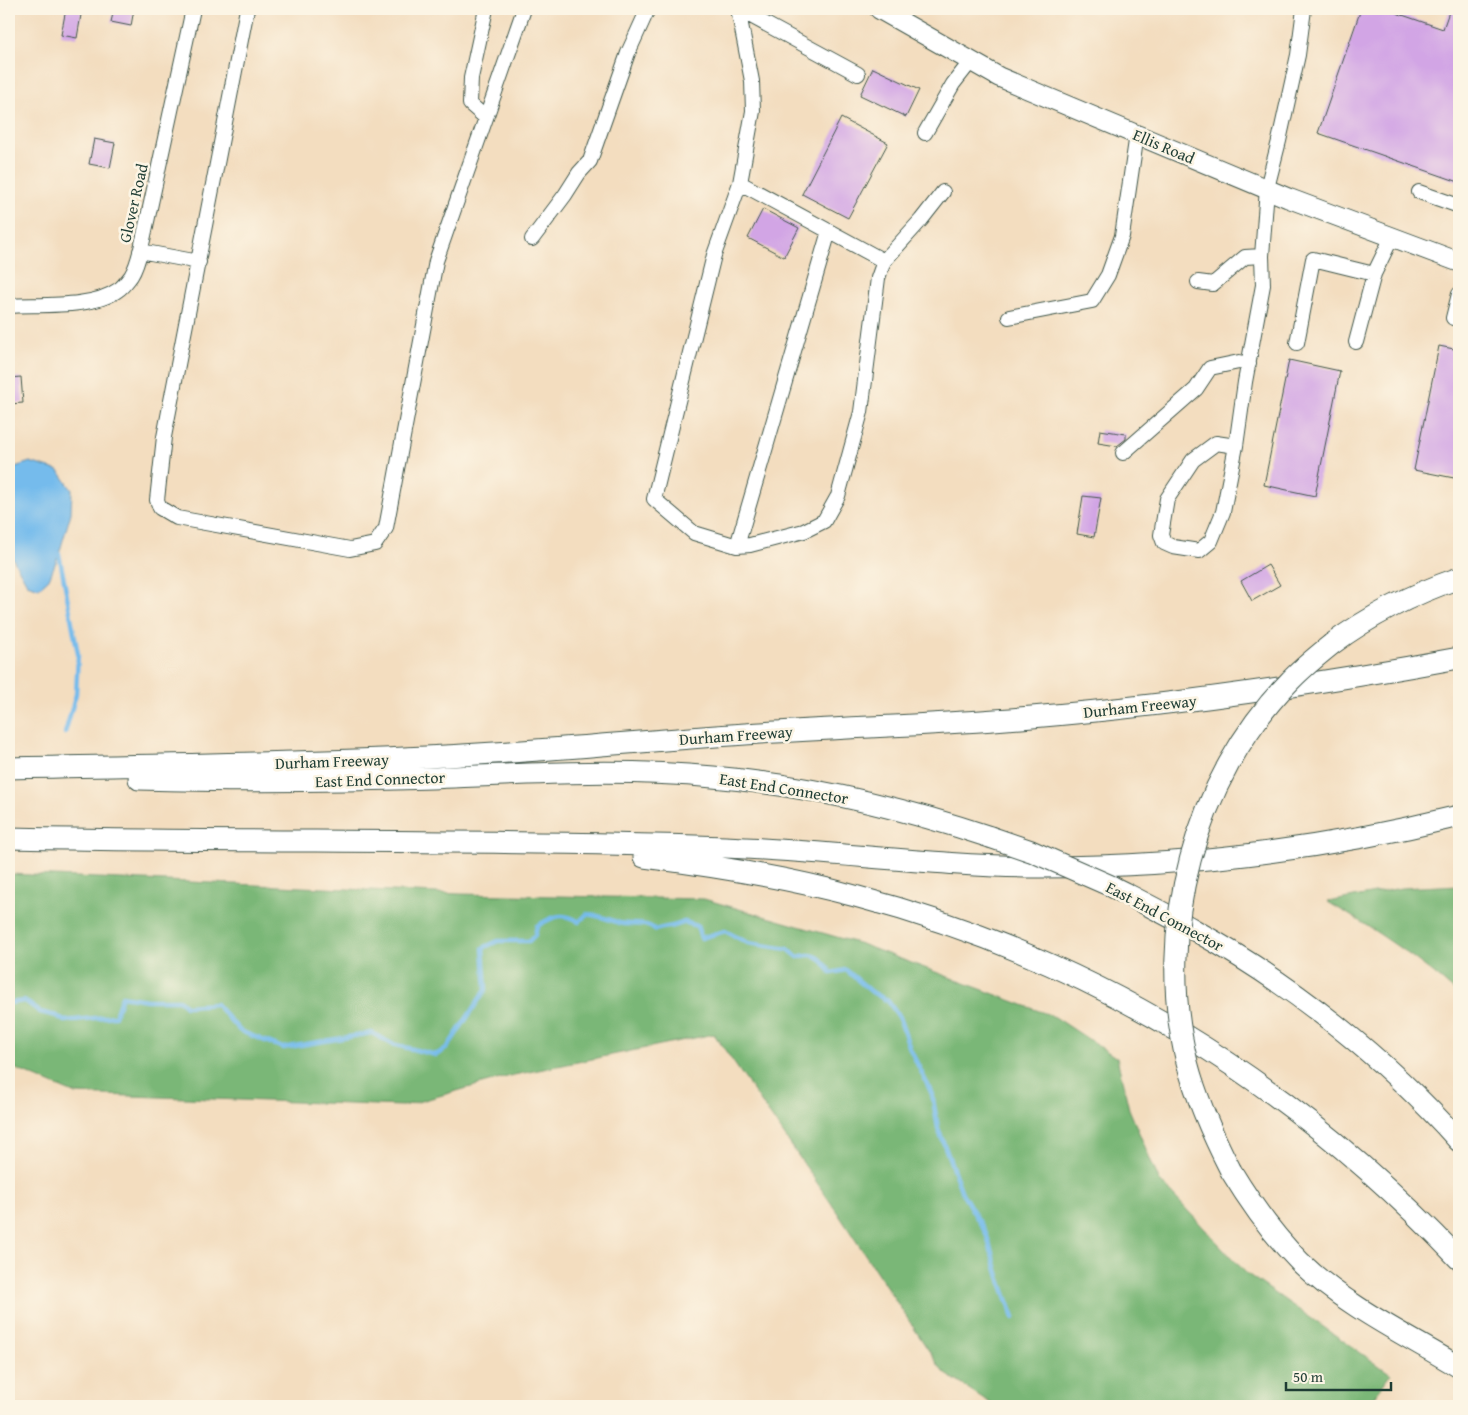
<svg xmlns="http://www.w3.org/2000/svg" width="1468" height="1415" font-family="'Gentium Book Plus',serif">
	<rect width="100%" height="100%" fill="#fcf5e5"/>
	<filter id="ink" filterUnits="userSpaceOnUse"><feTurbulence type="fractalNoise" baseFrequency=".02" numOctaves="2"/><feDisplacementMap in="SourceGraphic" scale="10" xChannelSelector="R" yChannelSelector="G"/><feConvolveMatrix kernelMatrix="1 2 1 2 8 2 1 2 1" color-interpolation-filters="sRGB"/></filter>
	<filter id="wash" filterUnits="userSpaceOnUse"><feTurbulence type="fractalNoise" baseFrequency=".0096" numOctaves="4" result="noise"/><feDisplacementMap in="SourceGraphic" scale="20" xChannelSelector="R" yChannelSelector="G"/><feGaussianBlur stdDeviation="1.12" result="paint"/><feColorMatrix in="noise" values="0 0 0 0 0 0 0 0 0 0 0 0 0 0 0 0 0 1.4 0 .05"/><feComposite in="paint" operator="in"/></filter>
	<g filter="url(#wash)">
		<rect width="100%" height="100%" fill="#f3ddbf"/>
		<path fill="#7ab777" stroke="#4c7a56" d="M 9,874 L 459,894 L 704,899 L 861,944 L 1055,1017 L 1117,1058 L 1129,1109 L 1159,1180 L 1246,1273 L 1391,1374 L 1367,1406 L 995,1406 L 943,1372 L 831,1203 L 714,1034 L 514,1075 L 403,1106 L 76,1094 L 9,1066 Z
			M 1459,885 L 1459,995 C 1419,959 1374,929 1328,902 L 1401,888 Z"/>
		<path fill="#75bbec" stroke="#4a7c90" d="M 30,462 L 59,471 L 72,490 L 71,513 L 59,554 L 49,579 L 39,588 L 27,584 L 9,552 L 9,469 Z"/>
		<g fill="none" stroke-linecap="round" stroke-linejoin="round">
			<path stroke="#75bbec" stroke-width="4.5" d="M 59,554 L 78,654 L 76,694 L 65,733
				M 9,1003 L 25,1001 L 40,1012 L 57,1016 L 64,1021 L 115,1016 L 122,996 L 147,1000 L 179,1000 L 186,1006 L 216,1004 L 240,1031 L 283,1048 L 372,1033 L 392,1044 L 436,1055 L 447,1048 L 486,989 L 483,948 L 498,941 L 529,941 L 535,935 L 537,926 C 552,917 562,911 579,922 L 587,914 C 599,916 609,919 619,923 C 631,926 646,921 655,930 C 666,926 673,928 684,922 L 697,926 L 701,938 L 725,931 L 748,943 L 788,949 L 798,957 C 817,951 822,959 831,973 L 846,970 L 872,992 L 888,1001 L 899,1017 L 910,1049 L 932,1094 L 938,1128 L 962,1193 L 986,1233 L 999,1277 L 1014,1318"/>
		</g>
		<g id="blocks">
			<path fill="#d2a5e5" d="M 66,9 L 82,9 L 77,38 L 61,35 Z
				M 114,9 L 134,9 L 131,26 L 111,22 Z
				M 1361,9 L 1385,9 L 1443,29 L 1450,9 L 1459,9 L 1459,182 L 1318,133 Z
				M 873,68 L 919,90 L 906,117 L 860,95 Z
				M 841,118 L 888,143 L 848,218 L 802,194 Z
				M 94,139 L 115,143 L 110,168 L 89,164 Z
				M 763,209 L 799,228 L 784,257 L 748,238 Z
				M 1439,346 L 1459,350 L 1459,479 L 1414,470 Z
				M 1289,360 L 1340,371 L 1315,496 L 1264,485 Z
				M 21,377 L 23,403 L 9,404 L 9,378 Z
				M 1100,430 L 1126,434 L 1126,439 L 1117,446 L 1098,443 Z
				M 1083,496 L 1101,498 L 1094,537 L 1077,534 Z
				M 1268,565 L 1280,585 L 1252,601 L 1241,581 Z"/>
		</g>
	</g>
	<g filter="url(#ink)">
		<use href="#blocks" fill-opacity="0" stroke="#3f5549" stroke-width="1"/>
		<g fill="none" stroke-linecap="round" stroke-linejoin="round">
			<g stroke="#3f5549" stroke-width="16">
				<path id="minor" d="M 247,9 L 164,437 L 157,500 L 160,508 L 177,518 L 350,549 L 375,544 L 386,528 L 436,261 L 524,9
					M 486,9 L 471,78 L 470,104 L 486,118
					M 738,9 L 752,81 L 753,111 L 740,183 L 714,255 L 654,499 L 694,533 L 737,546 L 750,545 L 804,531 L 824,521 L 838,496 L 861,412 L 878,278 L 884,261 L 921,220 L 943,192
					M 738,9 L 858,74
					M 925,133 L 953,84 L 971,61
					M 740,183 L 884,261
					M 1419,192 L 1459,206
					M 532,239 L 565,195 L 579,173 L 590,161 L 628,53 L 648,9
					M 140,251 L 199,262
					M 1198,282 L 1213,284 L 1245,257 L 1262,256
					M 9,306 C 40,304 92,309 118,290 C 123,287 127,281 131,276 C 138,265 140,252 143,240 L 193,9
					M 1009,317 L 1092,301 L 1108,275 L 1122,236 L 1137,134
					M 1453,318 L 1459,294
					M 1356,342 L 1374,274
					M 1297,343 L 1313,259 L 1374,274 L 1392,237
					M 1236,446 L 1216,443 L 1193,460 L 1167,499 L 1161,535 L 1164,543 L 1173,547 L 1199,551 L 1211,541 L 1223,512 L 1236,446 L 1245,382 L 1263,285 L 1262,256 L 1267,188 L 1279,141 L 1298,55 L 1304,9
					M 1123,453 L 1196,389 L 1210,368 L 1239,362 L 1249,364
					M 737,546 L 829,231"/>
			</g>
			<g stroke="#3f5549" stroke-width="21">
				<path id="major" d="M 879,9 L 999,77 L 1288,198 L 1459,262"/>
			</g>
			<g stroke="#3f5549" stroke-width="23">
				<path id="highway" d="M 1332,644 C 1371,615 1413,594 1459,578
					M 9,768 C 148,765 287,764 426,757 C 538,752 649,740 761,733 C 851,727 942,725 1032,717 C 1175,705 1318,684 1459,658
					M 139,779 C 237,782 334,781 432,778 C 525,774 620,768 713,777 C 807,785 900,807 990,837
					M 9,838 C 248,843 487,839 725,847 C 830,851 934,866 1039,867 C 1181,867 1322,850 1459,816
					M 644,857 C 715,866 786,877 855,896 C 1093,959 1290,1080 1459,1259
					M 1111,886 C 1140,901 1168,915 1196,931 C 1293,985 1385,1058 1459,1141
					M 1231,1171 C 1251,1204 1273,1235 1300,1262 C 1345,1306 1406,1335 1459,1367"/>
			</g>
			<use href="#minor" stroke="#fff" stroke-width="14"/>
			<use href="#major" stroke="#fff" stroke-width="19"/>
			<use href="#highway" stroke="#fff" stroke-width="21"/>
			<g stroke="#3f5549" stroke-width="23" stroke-linecap="butt">
				<path id="highway-bridge" d="M 990,837 L 1031,851 L 1111,886
					M 1231,1171 C 1213,1136 1197,1101 1187,1062 C 1154,931 1195,779 1289,682 C 1302,668 1317,656 1332,644"/>
			</g>
			<use href="#highway-bridge" stroke="#fff" stroke-width="21"/>
		</g>
	</g>
	<g text-anchor="middle" stroke-width="5" stroke-linejoin="round" paint-order="stroke">
		<g font-size="16" fill="#1f3d34" stroke="#fcf5e5">
			<text transform="translate(1164 146) rotate(23)" y="6">Ellis Road</text>
			<text transform="translate(133 203) rotate(-77)" y="6">Glover Road</text>
			<text transform="translate(1140 706) rotate(-6)" y="6">Durham Freeway</text>
			<text transform="translate(736 735) rotate(-4)" y="6">Durham Freeway</text>
			<text transform="translate(332 761) rotate(-2)" y="6">Durham Freeway</text>
			<text transform="translate(380 779) rotate(-2)" y="6">East End Connector</text>
			<text transform="translate(784 788) rotate(9)" y="6">East End Connector</text>
			<text transform="translate(1165 916) rotate(28)" y="6">East End Connector</text>
		</g>
	</g>
	<rect width="1468" height="1415" fill="none" stroke="#fcf5e5" stroke-width="30"/>
	<path d="M1286 1382v8h105v-8" fill="none" stroke="#1f3d34" stroke-width="2.5"/>
	<text x="1293" y="1382" font-size="15" fill="#1f3d34" stroke="#fcf5e5" stroke-width="4" paint-order="stroke">50 m</text>
</svg>
